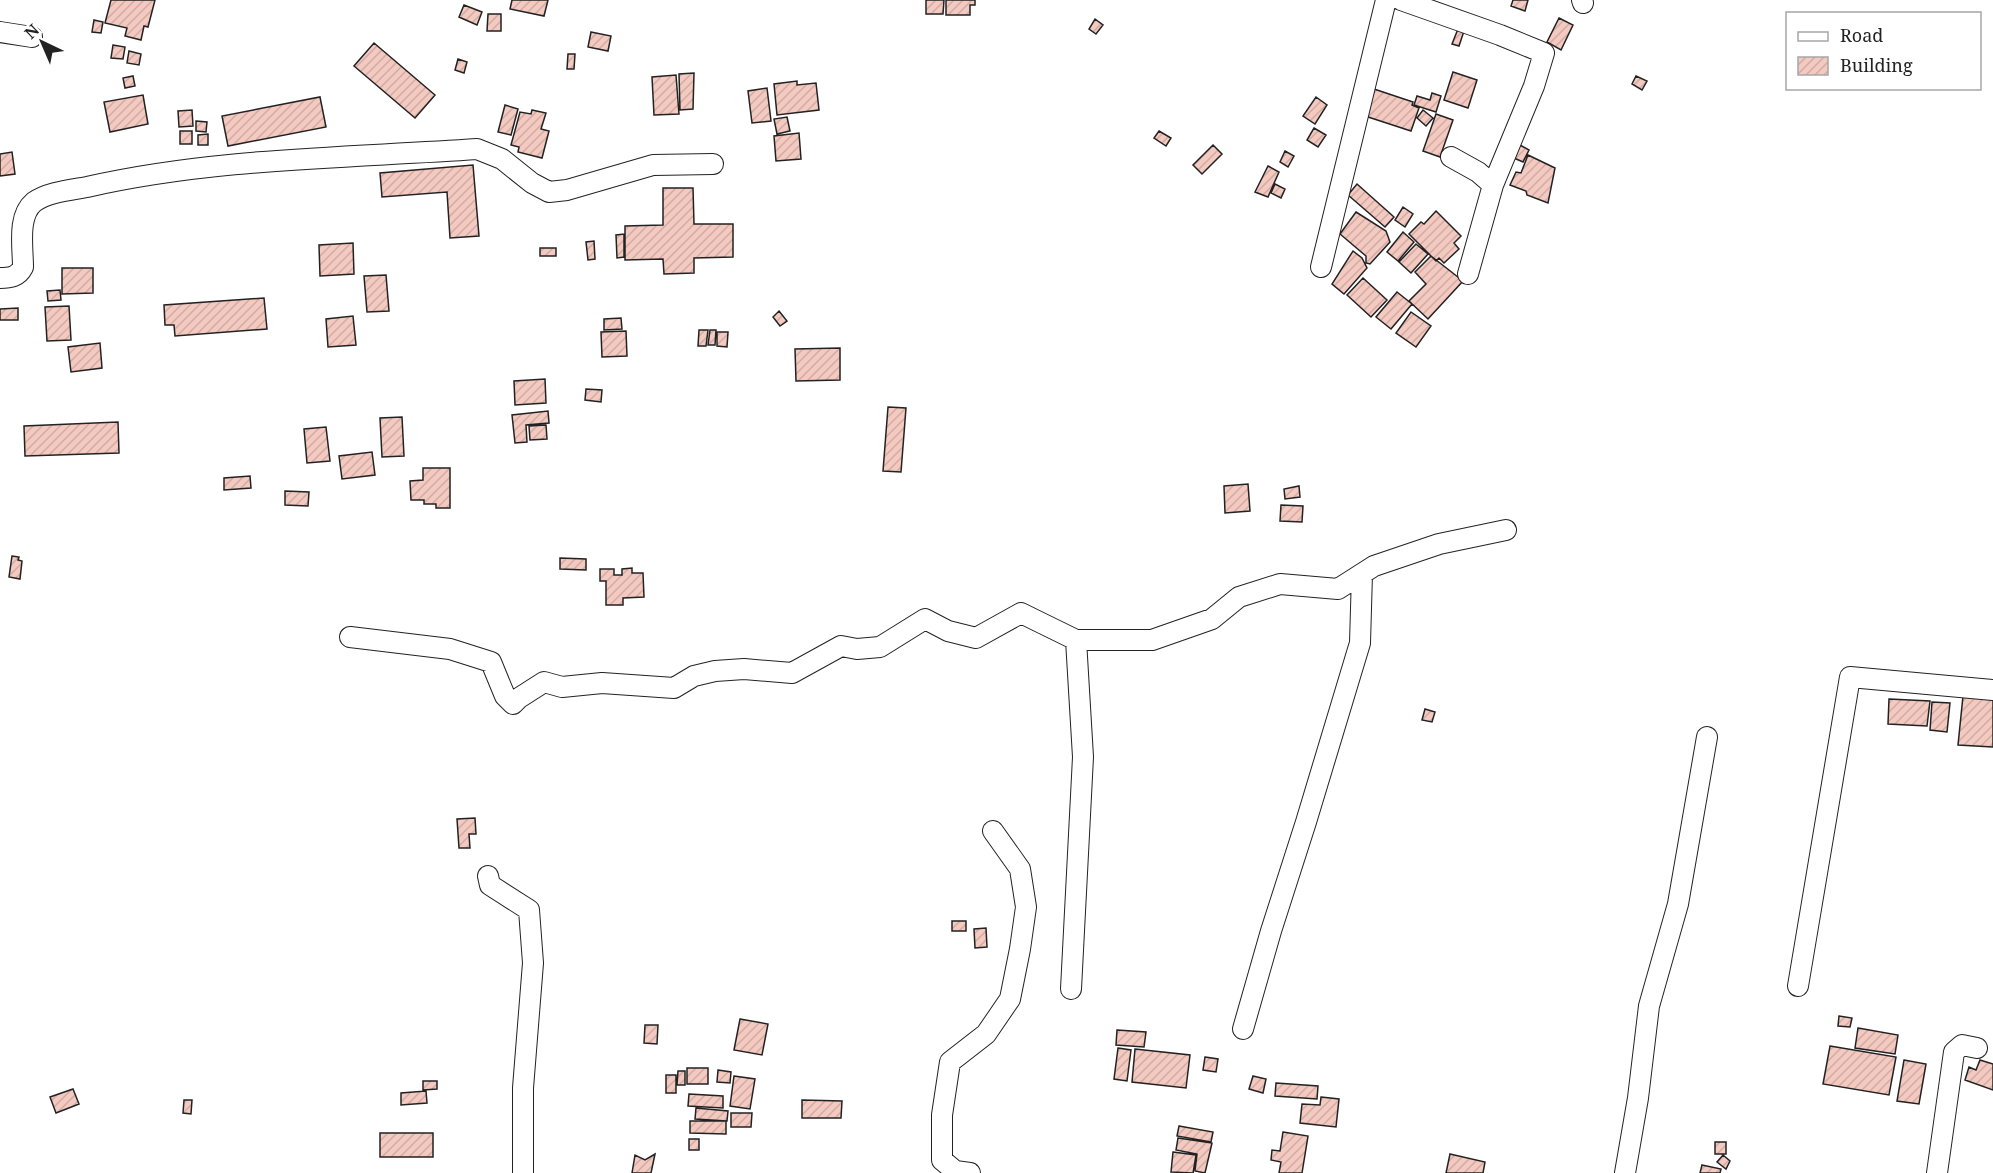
<svg xmlns="http://www.w3.org/2000/svg" width="1993" height="1173" font-family="'Noto Serif',serif">
	<defs>
		<pattern id="building-hatch" width="6" height="6" patternUnits="userSpaceOnUse" patternTransform="scale(1.5)"><rect width="6" height="6" fill="#f3c9c0"/><path d="M-1 1l2-2M0 6l6-6M5 7l2-2" fill="none" stroke="#d0aca5"/></pattern>
	</defs>
	<rect width="100%" height="100%" fill="#fff"/>
	<path fill="url(#building-hatch)" stroke="#222" stroke-width="1.5" d="M 111,0 L 155,0 L 148,27 L 144,26 L 141,40 L 125,36 L 127,28 L 105,23 Z
		M 512,0 L 548,0 L 544,16 L 510,9 Z
		M 926,0 L 944,0 L 943,14 L 926,14 Z
		M 946,0 L 975,0 L 975,5 L 970,5 L 970,15 L 946,15 Z
		M 1513,0 L 1528,0 L 1525,11 L 1511,6 Z
		M 464,5 L 482,12 L 477,25 L 459,17 Z
		M 488,14 L 501,14 L 501,31 L 487,31 Z
		M 1559,18 L 1573,25 L 1561,50 L 1547,42 Z
		M 1095,19 L 1103,25 L 1096,34 L 1089,29 Z
		M 94,20 L 103,22 L 101,33 L 92,32 Z
		M 1458,29 L 1464,31 L 1459,46 L 1452,44 Z
		M 591,32 L 611,36 L 608,51 L 588,47 Z
		M 374,43 L 435,95 L 415,118 L 354,66 Z
		M 113,45 L 125,47 L 123,59 L 111,58 Z
		M 129,51 L 141,54 L 139,65 L 127,63 Z
		M 568,54 L 575,54 L 574,69 L 567,69 Z
		M 458,59 L 467,62 L 464,73 L 455,70 Z
		M 1453,72 L 1477,80 L 1468,108 L 1444,100 Z
		M 694,73 L 693,109 L 680,110 L 679,74 Z
		M 676,75 L 679,114 L 654,115 L 652,77 Z
		M 133,76 L 135,86 L 125,88 L 123,78 Z
		M 1636,76 L 1647,81 L 1642,90 L 1632,84 Z
		M 797,81 L 797,85 L 816,83 L 819,110 L 777,115 L 774,84 Z
		M 767,88 L 771,121 L 752,123 L 748,91 Z
		M 1374,89 L 1413,102 L 1412,105 L 1419,108 L 1411,131 L 1365,116 Z
		M 1432,93 L 1441,96 L 1436,112 L 1414,105 L 1417,96 L 1430,100 Z
		M 143,95 L 148,124 L 110,132 L 104,102 Z
		M 320,97 L 326,127 L 228,146 L 222,116 Z
		M 1316,97 L 1327,105 L 1315,124 L 1303,116 Z
		M 505,105 L 518,109 L 511,135 L 498,132 Z
		M 192,110 L 193,126 L 179,127 L 178,111 Z
		M 532,110 L 546,113 L 541,129 L 549,131 L 542,158 L 518,152 L 519,147 L 511,145 L 520,112 L 531,114 Z
		M 1423,110 L 1433,118 L 1426,126 L 1417,118 Z
		M 1436,114 L 1453,120 L 1440,157 L 1423,151 Z
		M 787,117 L 790,131 L 777,134 L 774,119 Z
		M 196,121 L 207,122 L 206,132 L 196,131 Z
		M 1314,128 L 1326,135 L 1318,147 L 1307,140 Z
		M 180,131 L 192,131 L 192,144 L 180,144 Z
		M 1159,131 L 1171,138 L 1166,146 L 1154,138 Z
		M 799,133 L 801,159 L 776,161 L 774,136 Z
		M 208,134 L 208,145 L 198,145 L 198,135 Z
		M 1213,145 L 1222,154 L 1202,174 L 1193,165 Z
		M 1520,145 L 1529,150 L 1523,162 L 1514,158 Z
		M 1285,151 L 1294,156 L 1288,167 L 1280,162 Z
		M 12,152 L 15,174 L 0,176 L 0,154 Z
		M 1528,155 L 1555,168 L 1548,203 L 1527,195 L 1526,191 L 1510,185 L 1516,172 L 1521,173 Z
		M 473,165 L 479,236 L 450,238 L 447,192 L 382,197 L 380,173 Z
		M 1268,166 L 1279,172 L 1268,197 L 1255,192 Z
		M 1275,184 L 1285,189 L 1281,198 L 1271,193 Z
		M 1357,184 L 1394,217 L 1385,227 L 1348,195 Z
		M 663,188 L 693,188 L 694,224 L 733,224 L 733,257 L 694,258 L 694,273 L 664,274 L 663,259 L 625,260 L 625,226 L 663,225 Z
		M 1403,207 L 1413,214 L 1405,227 L 1395,220 Z
		M 1436,211 L 1461,236 L 1454,243 L 1459,249 L 1444,263 L 1439,258 L 1436,261 L 1409,234 L 1421,222 L 1424,224 Z
		M 1356,212 L 1386,231 L 1390,242 L 1370,264 L 1366,263 L 1366,256 L 1340,234 Z
		M 1403,232 L 1414,242 L 1398,261 L 1387,252 Z
		M 624,234 L 624,257 L 617,258 L 616,235 Z
		M 594,241 L 595,259 L 588,260 L 586,242 Z
		M 353,243 L 354,274 L 320,276 L 319,245 Z
		M 1416,244 L 1428,254 L 1411,273 L 1399,262 Z
		M 540,248 L 556,248 L 556,256 L 540,256 Z
		M 1353,251 L 1362,258 L 1367,268 L 1344,294 L 1332,284 Z
		M 1431,256 L 1463,281 L 1428,319 L 1409,301 L 1426,284 L 1415,272 Z
		M 62,268 L 93,268 L 93,293 L 62,294 Z
		M 386,275 L 389,311 L 367,312 L 364,276 Z
		M 1363,278 L 1387,300 L 1371,317 L 1347,295 Z
		M 60,290 L 61,300 L 48,301 L 47,291 Z
		M 1397,292 L 1412,304 L 1391,329 L 1376,317 Z
		M 264,298 L 267,329 L 175,336 L 174,325 L 165,325 L 164,305 Z
		M 69,306 L 71,340 L 47,341 L 45,307 Z
		M 18,308 L 18,320 L 0,320 L 0,309 Z
		M 779,311 L 787,321 L 780,326 L 773,317 Z
		M 1411,312 L 1431,326 L 1416,347 L 1396,333 Z
		M 353,316 L 356,345 L 328,347 L 326,319 Z
		M 621,318 L 622,329 L 604,330 L 604,319 Z
		M 699,330 L 708,330 L 706,346 L 698,346 Z
		M 710,330 L 716,330 L 715,345 L 708,345 Z
		M 626,331 L 627,356 L 602,357 L 601,332 Z
		M 717,332 L 728,332 L 727,347 L 717,346 Z
		M 100,343 L 102,368 L 71,372 L 68,347 Z
		M 840,348 L 840,380 L 796,381 L 795,349 Z
		M 545,379 L 546,403 L 515,405 L 514,381 Z
		M 586,389 L 602,390 L 601,402 L 585,400 Z
		M 888,407 L 906,408 L 901,472 L 883,471 Z
		M 548,411 L 549,423 L 526,425 L 527,442 L 515,443 L 512,415 Z
		M 402,417 L 404,456 L 382,457 L 380,418 Z
		M 118,422 L 119,453 L 25,456 L 24,426 Z
		M 546,425 L 547,439 L 530,440 L 529,426 Z
		M 326,427 L 330,461 L 307,463 L 304,429 Z
		M 372,452 L 375,475 L 342,479 L 339,456 Z
		M 423,468 L 450,468 L 450,508 L 436,508 L 436,504 L 424,504 L 424,500 L 411,500 L 410,481 L 423,480 Z
		M 250,476 L 251,488 L 224,490 L 224,478 Z
		M 1248,484 L 1250,511 L 1225,513 L 1224,486 Z
		M 1299,486 L 1300,497 L 1285,499 L 1284,489 Z
		M 285,491 L 309,492 L 308,506 L 285,505 Z
		M 1281,505 L 1303,506 L 1302,522 L 1280,521 Z
		M 12,556 L 19,557 L 18,560 L 22,561 L 20,579 L 9,577 Z
		M 560,558 L 586,559 L 586,570 L 560,569 Z
		M 632,568 L 632,573 L 643,573 L 644,597 L 623,598 L 623,605 L 606,605 L 606,581 L 600,581 L 600,569 L 614,569 L 614,575 L 622,575 L 622,569 Z
		M 1963,696 L 1993,698 L 1993,747 L 1958,745 Z
		M 1889,699 L 1930,701 L 1927,726 L 1888,724 Z
		M 1932,702 L 1950,703 L 1947,732 L 1930,730 Z
		M 1425,709 L 1435,712 L 1432,722 L 1422,720 Z
		M 475,818 L 476,834 L 469,834 L 470,848 L 459,848 L 457,819 Z
		M 952,921 L 966,921 L 966,931 L 952,931 Z
		M 986,928 L 987,947 L 975,948 L 974,929 Z
		M 1839,1016 L 1852,1018 L 1850,1027 L 1838,1026 Z
		M 740,1019 L 768,1024 L 762,1055 L 734,1050 Z
		M 645,1025 L 658,1025 L 657,1044 L 644,1043 Z
		M 1858,1028 L 1898,1035 L 1895,1054 L 1855,1048 Z
		M 1117,1030 L 1146,1032 L 1144,1047 L 1116,1045 Z
		M 1830,1046 L 1896,1057 L 1889,1095 L 1823,1084 Z
		M 1118,1048 L 1131,1050 L 1127,1081 L 1114,1079 Z
		M 1135,1049 L 1190,1055 L 1186,1088 L 1132,1082 Z
		M 1205,1057 L 1218,1059 L 1216,1072 L 1203,1070 Z
		M 1904,1060 L 1926,1064 L 1919,1104 L 1897,1101 Z
		M 1980,1060 L 1993,1064 L 1993,1090 L 1965,1080 L 1969,1067 L 1976,1070 Z
		M 687,1068 L 708,1068 L 708,1084 L 687,1084 Z
		M 718,1070 L 731,1072 L 730,1083 L 717,1082 Z
		M 678,1071 L 685,1071 L 685,1085 L 677,1085 Z
		M 666,1075 L 676,1075 L 676,1093 L 666,1093 Z
		M 734,1076 L 755,1079 L 750,1109 L 730,1106 Z
		M 1253,1076 L 1266,1079 L 1263,1093 L 1249,1089 Z
		M 423,1081 L 437,1081 L 437,1089 L 423,1090 Z
		M 1276,1083 L 1318,1086 L 1317,1099 L 1275,1096 Z
		M 73,1089 L 79,1104 L 56,1113 L 50,1097 Z
		M 426,1091 L 427,1103 L 401,1105 L 401,1093 Z
		M 689,1094 L 723,1096 L 723,1108 L 688,1106 Z
		M 1321,1097 L 1339,1099 L 1336,1127 L 1300,1123 L 1302,1104 L 1320,1105 Z
		M 184,1100 L 192,1100 L 191,1114 L 183,1113 Z
		M 802,1100 L 842,1101 L 841,1118 L 802,1118 Z
		M 696,1108 L 728,1111 L 727,1121 L 695,1119 Z
		M 731,1113 L 752,1113 L 751,1127 L 731,1127 Z
		M 690,1121 L 726,1121 L 726,1134 L 690,1133 Z
		M 1179,1126 L 1213,1132 L 1211,1142 L 1177,1136 Z
		M 1283,1132 L 1308,1136 L 1302,1173 L 1279,1173 L 1281,1162 L 1271,1160 L 1272,1150 L 1280,1151 Z
		M 380,1133 L 433,1133 L 433,1157 L 380,1157 Z
		M 1178,1138 L 1212,1143 L 1205,1173 L 1195,1171 L 1197,1154 L 1176,1150 Z
		M 689,1139 L 699,1139 L 699,1150 L 689,1150 Z
		M 1715,1142 L 1726,1142 L 1726,1154 L 1715,1154 Z
		M 1173,1152 L 1196,1155 L 1193,1173 L 1171,1172 Z
		M 655,1154 L 651,1173 L 632,1173 L 635,1155 L 645,1160 Z
		M 1450,1154 L 1485,1162 L 1483,1173 L 1446,1173 Z
		M 1723,1155 L 1730,1161 L 1726,1169 L 1717,1162 Z
		M 1702,1165 L 1721,1169 L 1720,1173 L 1700,1173 Z"/>
	<g fill="none" stroke-linecap="round" stroke-linejoin="round">
		<g stroke="#222" stroke-width="22">
			<path id="minor" d="M 1401,0 L 1500,35 L 1544,53 L 1534,86 L 1493,185
				M 1582,0 L 1583,3
				M 0,32 L 32,37
				M 1451,157 L 1478,172 L 1493,185 L 1468,274
				M 1321,267 L 1386,0
				M 0,278 C 10,278 18,277 23,267 C 23,247 17,216 34,202 C 48,192 71,190 87,187 C 214,158 347,158 477,149 L 502,159 L 532,183 L 549,192 L 567,190 L 653,165 L 713,164
				M 350,637 L 450,649 L 491,662 L 505,696 L 513,704 L 519,698 L 544,682 L 562,687 L 602,683 L 674,688 L 694,676 L 715,671 L 744,669 L 792,673 L 841,646 L 857,649 L 880,647 L 925,619 L 948,631 L 976,638 L 1021,613 L 1076,640 L 1152,640 L 1212,619 L 1239,597 L 1280,584 L 1338,589 L 1374,566 L 1439,544 L 1506,530
				M 488,876 L 490,885 L 529,910 L 533,963 L 523,1088 L 523,1173
				M 1798,986 L 1850,677 L 1993,690
				M 1071,989 L 1083,757 L 1076,640
				M 1243,1029 L 1271,931 L 1306,822 L 1360,643 L 1362,574
				M 970,1173 L 955,1171 L 942,1160 L 942,1115 L 950,1062 L 986,1034 L 1010,999 L 1020,949 L 1026,907 L 1020,869 L 993,831
				M 1625,1173 L 1638,1098 L 1649,1006 L 1678,904 L 1707,737
				M 1937,1173 L 1954,1052 L 1962,1045 L 1977,1048"/>
		</g>
		<use href="#minor" stroke="#fff" stroke-width="20"/>
	</g>
	<rect x="1786" y="12" width="195" height="78" fill="#ffffff" stroke="#a7a7a7" stroke-width="1.5"/>
	<rect x="1798" y="32" width="30" height="9" fill="#ffffff" stroke="#a7a7a7" stroke-width="1.5"/>
	<text x="1840" y="42" font-size="18" fill="#222222">Road</text>
	<rect x="1798" y="57" width="30" height="18" fill="url(#building-hatch)" stroke="#a7a7a7" stroke-width="1.5"/>
	<text x="1840" y="72" font-size="18" fill="#222222">Building</text>
	<g transform="translate(42 42) rotate(316)" stroke="#ffffff" stroke-width="4.5" paint-order="stroke">
	<path d="M0-4.5L10 22L0 15L-10 22Z" fill="#222222"/>
	<text y="-9" font-size="16" font-weight="bold" text-anchor="middle" fill="#222222">N</text>
	</g>
</svg>
